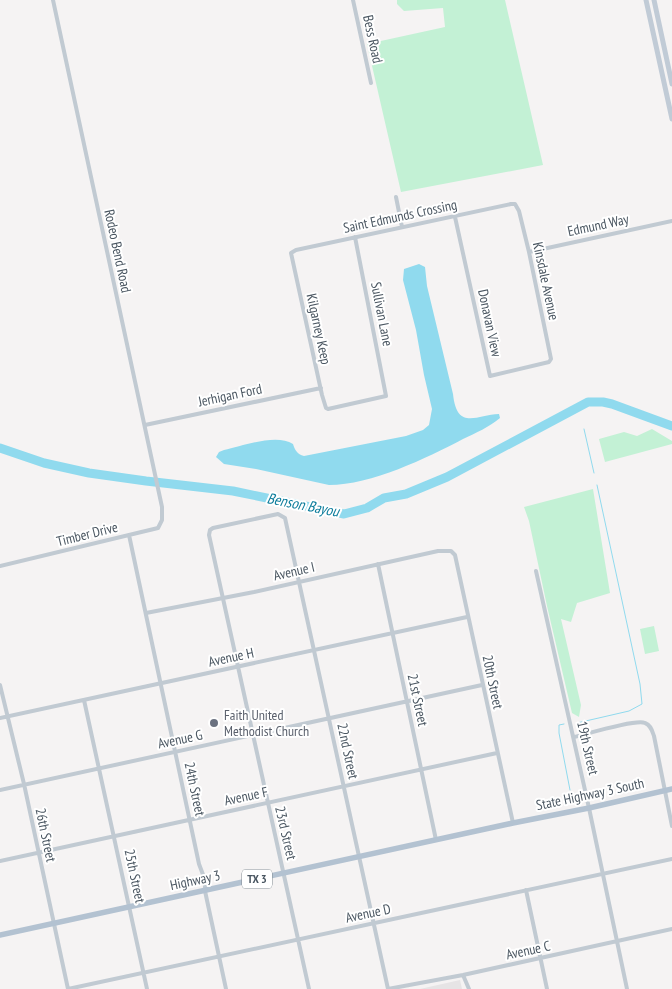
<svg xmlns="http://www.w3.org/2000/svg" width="672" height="989" font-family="'PT Sans Narrow',sans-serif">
	<rect width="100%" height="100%" fill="#f5f3f3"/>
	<path fill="#e6e4e5" d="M 460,980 L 462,989 L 420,989 Z"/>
	<path fill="#c3f1d5" d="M 397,0 L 505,0 L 543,165 L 401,192 L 367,44 L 445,27 L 443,8 L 404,11 L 397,4 Z
		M 652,429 L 672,441 L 672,444 L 605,462 L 599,439 L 624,432 L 637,436 Z
		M 593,489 L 610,593 L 577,603 L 571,622 L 561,619 L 581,705 L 579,717 L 572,713 L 547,606 L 529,521 L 524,507 Z
		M 654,626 L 659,651 L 645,654 L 640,629 Z"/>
	<path fill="#90daee" d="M 419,264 L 425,267 L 427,286 L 453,394 C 457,431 476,415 499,414 L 500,418 C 489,427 476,433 463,439 C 427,458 371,485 329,485 L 256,469 L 224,464 L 216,457 L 219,452 L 224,450 C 243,446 276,433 293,444 C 295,450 297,454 304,456 L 406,436 L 423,430 L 429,425 L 432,409 L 424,375 L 416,330 L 403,280 L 404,269 Z"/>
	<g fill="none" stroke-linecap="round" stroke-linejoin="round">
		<path stroke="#90daee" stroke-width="1" d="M 570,411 L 572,412
			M 584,429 L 594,473
			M 577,723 L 629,711 L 642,704 L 640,684 L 597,485
			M 564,724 L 559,725 L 559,733 L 570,790"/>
		<path stroke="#90daee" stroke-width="9" d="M 0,448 L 44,463 L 89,473 L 146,481 L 233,491 L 344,514 L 367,508 L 384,498 L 406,494 L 447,477 L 588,402 L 603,402 L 612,404 L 672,426"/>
		<path stroke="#c1cad2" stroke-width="4" d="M 353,0 L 371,83
			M 396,197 L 402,227
			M 355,237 L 386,396 L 328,409 L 326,408 L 322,395 L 291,253 L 296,250 C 367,235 439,220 511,204 L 515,204 L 519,211 L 529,252 L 551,359 L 549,362 L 490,376 L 455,217
			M 529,252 L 672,221
			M 145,425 L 321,388
			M 129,535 L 199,864 L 205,880 L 205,891 L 226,989
			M 378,564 L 436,840
			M 0,566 L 158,528 L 162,520 L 162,507 L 53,0
			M 536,571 L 589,808 L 627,989
			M 146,613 L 254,592 L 438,551 L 451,551 L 455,555 L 513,823
			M 0,685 L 24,784 L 68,989
			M 84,700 L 147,989
			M 0,718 L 467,617
			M 574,737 C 587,734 636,719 645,723 C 651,725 652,731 654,736 L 672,826
			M 0,790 L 482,685
			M 0,861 L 497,753
			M 526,890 L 547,989
			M 463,975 L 469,989
			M 68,989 L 672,859
			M 309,989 L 209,535 L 210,530 L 213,528 L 278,514 L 285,518 L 388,989
			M 388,989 L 463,975 L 672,929"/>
		<path stroke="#c1cbd6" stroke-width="5" d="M 646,0 L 672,119
			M 654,0 L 672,84"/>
		<path stroke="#b3c2d1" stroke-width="5.5" d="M 0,935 L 513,823 L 589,808 L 672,789"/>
	</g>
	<circle fill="#6b7280" stroke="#fff" stroke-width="2" cx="214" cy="723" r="5"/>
	<g text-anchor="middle" stroke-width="4" stroke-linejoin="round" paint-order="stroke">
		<rect fill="#fff" stroke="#808990" stroke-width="1" x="242" y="869.5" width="30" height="19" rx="4"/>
		<g font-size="12" font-weight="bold" fill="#4a5661">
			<text x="257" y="883">TX 3</text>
		</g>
		<g font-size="14" fill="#4a5661" stroke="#fff">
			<text transform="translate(373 39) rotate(78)" y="5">Bess Road</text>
			<text transform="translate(400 216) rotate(-12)" y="5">Saint Edmunds Crossing</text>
			<text transform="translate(598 225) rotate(-12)" y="5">Edmund Way</text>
			<text transform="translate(118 251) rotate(78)" y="5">Rodeo Bend Road</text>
			<text transform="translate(546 281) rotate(78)" y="5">Kinsdale Avenue</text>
			<text transform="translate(382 314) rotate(79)" y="5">Sullivan Lane</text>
			<text transform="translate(490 323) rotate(78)" y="5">Donavan View</text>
			<text transform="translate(319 329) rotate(78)" y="5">Kilgarney Keep</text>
			<text transform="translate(230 395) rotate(-12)" y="5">Jerhigan Ford</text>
			<text transform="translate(87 534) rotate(-14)" y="5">Timber Drive</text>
			<text transform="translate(294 571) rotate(-13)" y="5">Avenue I</text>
			<text transform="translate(231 657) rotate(-12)" y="5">Avenue H</text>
			<text transform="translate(493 682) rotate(78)" y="5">20th Street</text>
			<text transform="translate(418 700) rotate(78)" y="5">21st Street</text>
			<text transform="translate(180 739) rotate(-12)" y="5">Avenue G</text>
			<text transform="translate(588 748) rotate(77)" y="5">19th Street</text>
			<text transform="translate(348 751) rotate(78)" y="5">22nd Street</text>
			<text transform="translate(195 789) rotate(78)" y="5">24th Street</text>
			<text transform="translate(590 794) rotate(-12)" y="5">State Highway 3 South</text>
			<text transform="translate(246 796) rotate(-12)" y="5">Avenue F</text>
			<text transform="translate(286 833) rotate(77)" y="5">23rd Street</text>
			<text transform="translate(46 835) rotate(78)" y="5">26th Street</text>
			<text transform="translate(135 876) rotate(78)" y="5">25th Street</text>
			<text transform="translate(195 880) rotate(-12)" y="5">Highway 3</text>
			<text transform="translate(368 913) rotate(-12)" y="5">Avenue D</text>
			<text transform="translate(528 950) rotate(-12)" y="5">Avenue C</text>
		</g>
		<g font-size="14" fill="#5b616d" stroke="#fff" text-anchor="start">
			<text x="224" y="720">Faith United<tspan x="224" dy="16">Methodist Church</tspan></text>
		</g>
		<g font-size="15" font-style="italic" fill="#0c7c9b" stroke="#fff">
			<text transform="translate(303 505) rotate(11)" y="5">Benson Bayou</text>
		</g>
	</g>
</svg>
